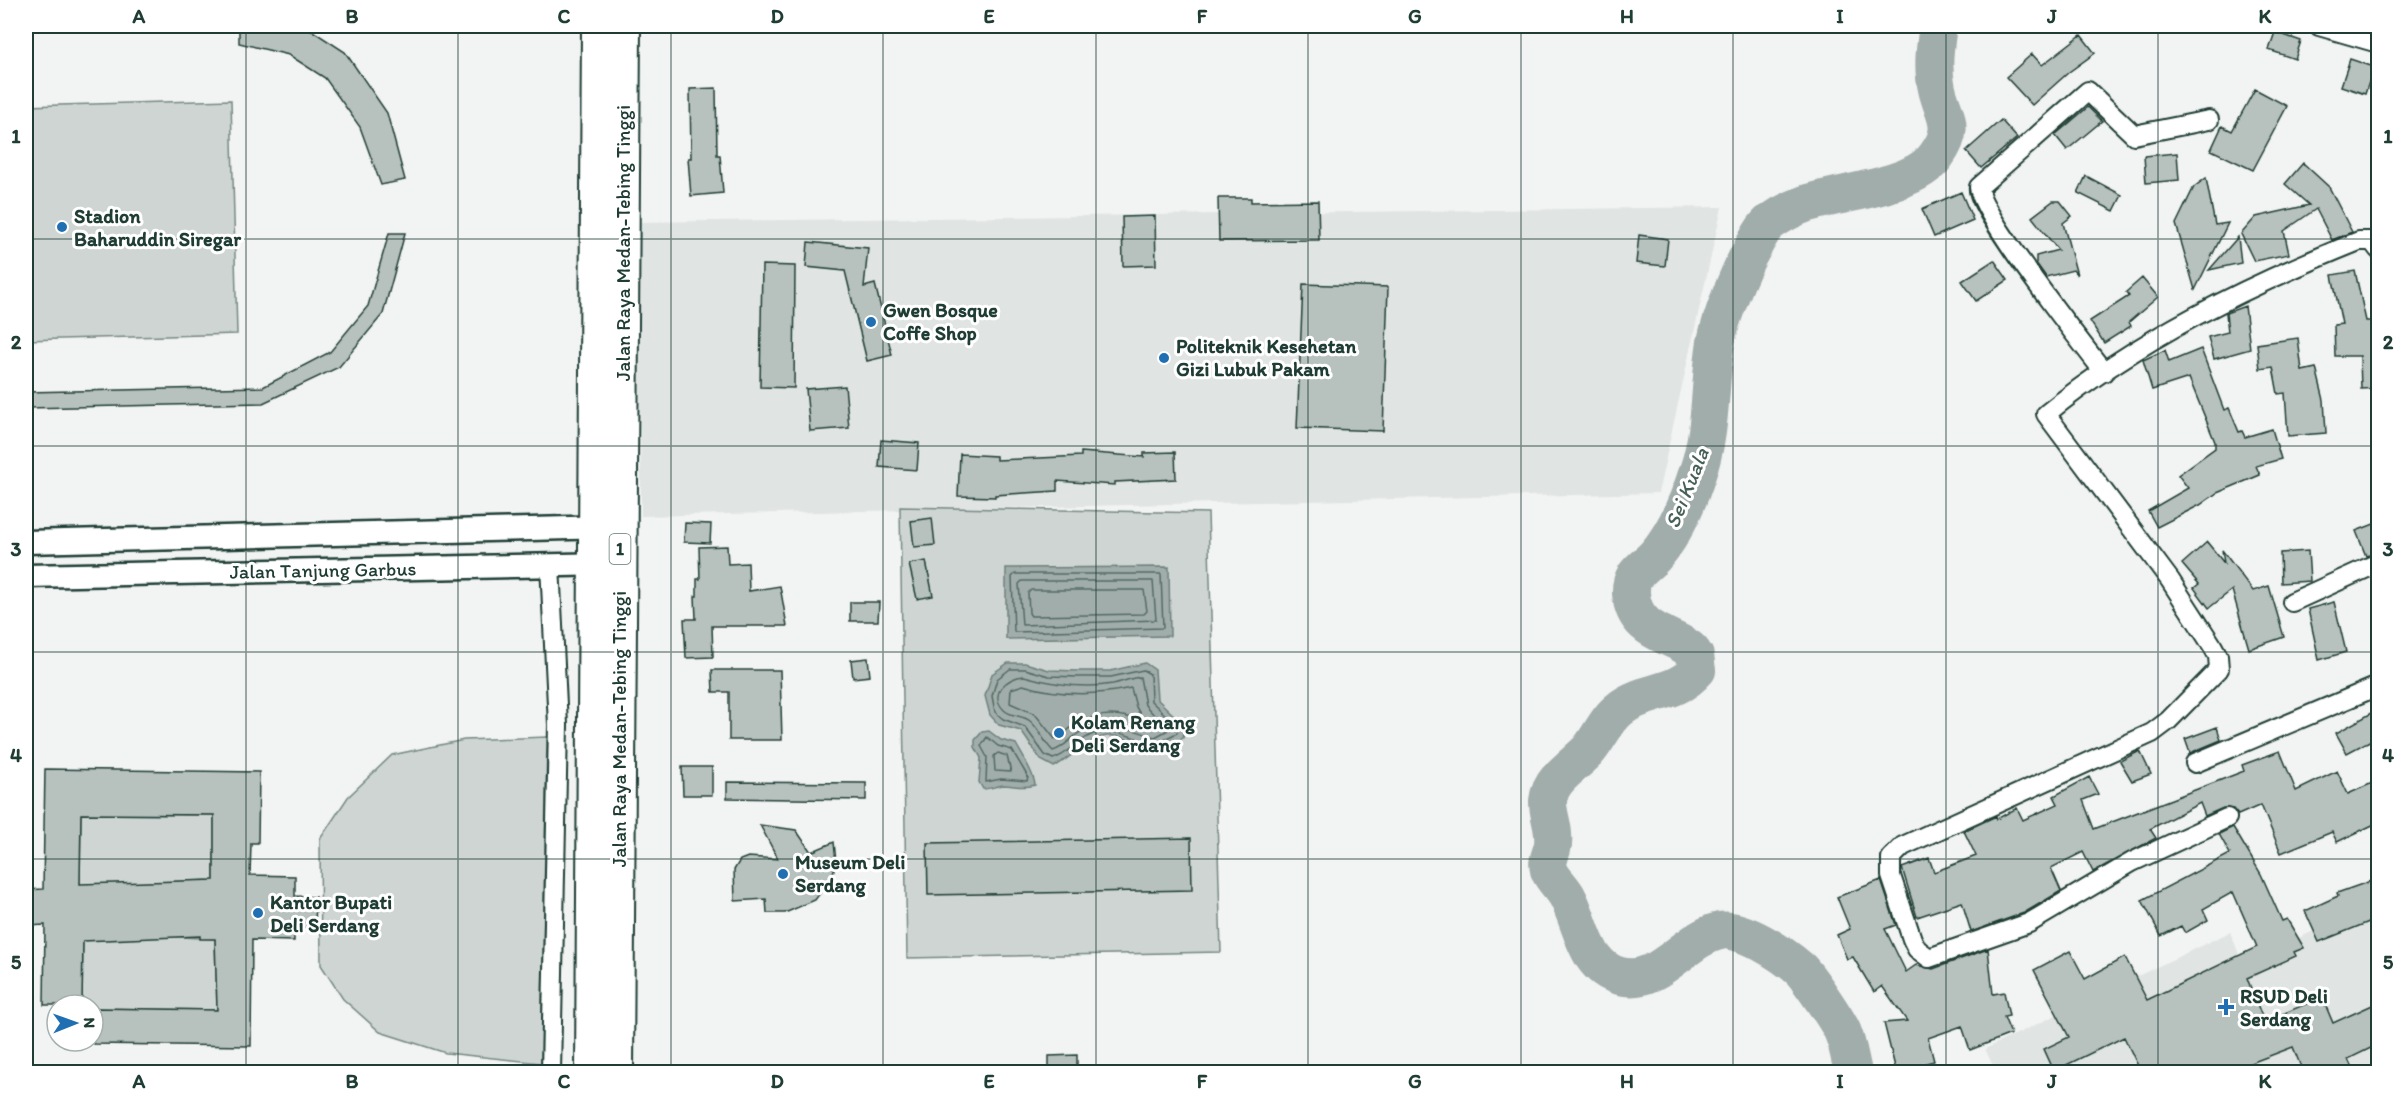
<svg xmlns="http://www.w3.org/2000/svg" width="2404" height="1098" font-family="Itim,sans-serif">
	<rect width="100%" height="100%" fill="#f2f3f3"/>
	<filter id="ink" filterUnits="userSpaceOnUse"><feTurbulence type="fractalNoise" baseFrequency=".0167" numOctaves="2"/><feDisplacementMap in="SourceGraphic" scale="12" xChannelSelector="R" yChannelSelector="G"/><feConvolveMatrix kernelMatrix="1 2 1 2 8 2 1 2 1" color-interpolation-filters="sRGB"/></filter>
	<g filter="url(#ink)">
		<path fill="#e0e4e3" d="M 1722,207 L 1658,493 L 641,516 L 639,222 Z
			M 2378,901 L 2378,1072 L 1996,1072 L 1985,1049 L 2230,932 L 2243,964 Z"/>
		<path fill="#ced5d3" stroke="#768984" stroke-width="1.5" d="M 231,100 L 237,334 L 26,340 L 26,106 Z
			M 900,507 L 1208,513 L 1221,952 L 907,958 Z
			M 547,737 L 541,1063 L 446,1053 L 380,1032 L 343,999 L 321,965 L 320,839 L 348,797 L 392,755 L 464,740 Z
			M 81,814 L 214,815 L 214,880 L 80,885 Z
			M 83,931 L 215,939 L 217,1010 L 93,1008 L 93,1005 L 82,1005 Z"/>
		<path fill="#a1adaa" stroke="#6d807b" stroke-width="1.5" d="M 1169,567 L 1170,636 L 1006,639 L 1006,568 Z
			M 1008,663 L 1025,663 L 1049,670 L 1078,671 L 1110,671 L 1145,663 L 1155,670 L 1157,699 L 1185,726 L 1183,738 C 1136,765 1137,729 1102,737 C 1084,742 1070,758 1054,767 L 1041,760 L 1021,731 L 999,725 L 990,715 L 985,696 L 992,674 Z
			M 989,731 L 1001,740 L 1016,744 C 1022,755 1034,773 1035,785 C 1023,789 1015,785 1003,785 C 996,786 990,789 983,789 L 979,782 L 981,758 L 975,747 L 975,740 L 982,732 Z"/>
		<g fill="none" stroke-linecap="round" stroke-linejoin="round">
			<path stroke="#536a63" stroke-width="1.5" d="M 1015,574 L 1161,574 L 1163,628 L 1014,632 L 1012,577 Z
				M 1022,581 L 1153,581 L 1156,620 L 1022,625 L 1019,584 Z
				M 1031,590 L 1144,590 L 1147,611 L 1144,614 L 1031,616 L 1029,613 L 1028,593 Z
				M 1010,669 L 1025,669 L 1049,676 L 1078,677 L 1111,677 L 1143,670 L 1150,674 L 1151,701 L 1178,727 L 1177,733 L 1154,744 C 1129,737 1106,722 1081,741 C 1071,748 1064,756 1053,759 L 1045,755 L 1025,727 L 1003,719 L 995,712 L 992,696 L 997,679 Z
				M 1024,676 C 1052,684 1084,689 1113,684 C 1122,682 1131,678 1140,677 L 1145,705 L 1168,730 L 1155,737 C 1127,729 1103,714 1076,735 C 1068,741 1063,748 1053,751 C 1044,743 1040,729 1030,721 C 1023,715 1011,717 1004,710 C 988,694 1007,677 1024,676 Z
				M 1023,685 C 1059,696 1095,696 1131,688 L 1136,707 L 1143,719 L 1140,721 C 1118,712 1096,713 1075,725 C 1068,729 1063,736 1055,739 L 1035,714 L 1010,703 L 1011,689 Z
				M 987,737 L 998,746 L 1012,750 L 1028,777 L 1027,781 L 1001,779 L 986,782 L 987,757 L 981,746 Z
				M 998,753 L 1007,756 L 1011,772 L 995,771 L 994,756 Z"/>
			<path stroke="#a1adaa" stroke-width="38" d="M 1853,1072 C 1850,1060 1848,1045 1843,1033 C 1839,1022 1808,977 1800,969 C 1784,955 1741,926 1720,931 C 1683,939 1660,986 1620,976 C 1584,967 1582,923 1567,896 C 1562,887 1552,879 1549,870 C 1546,859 1552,854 1553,844 C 1556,818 1537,804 1558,779 C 1567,769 1578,761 1588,751 C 1600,737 1606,719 1621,708 C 1644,690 1675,696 1697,670 C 1696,666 1696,660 1695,656 C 1684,634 1634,639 1631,593 C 1630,574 1642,569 1654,557 C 1675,534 1690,497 1699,468 C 1712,428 1709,384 1716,342 C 1721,317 1739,271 1752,249 C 1757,241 1762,229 1769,223 C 1779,216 1794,208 1805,204 C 1840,192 1913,188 1936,156 C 1958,126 1943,116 1937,89 C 1932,68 1935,46 1938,26"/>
		</g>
		<path fill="#b7c1bd" stroke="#1f3d34" stroke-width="1.5" fill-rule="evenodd" d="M 239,26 L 305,26 L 345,52 L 387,113 L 405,180 L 381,185 L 360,127 L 325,78 L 289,55 L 239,43 Z
			M 2275,32 L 2301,41 L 2295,59 L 2269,50 Z
			M 2081,35 L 2095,53 L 2069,72 L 2032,105 L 2006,77 L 2032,54 L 2042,65 Z
			M 2350,59 L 2374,67 L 2365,94 L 2341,86 Z
			M 716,88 L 717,155 L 720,155 L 723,193 L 691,196 L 688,158 L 691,158 L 690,89 Z
			M 2255,89 L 2287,106 L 2253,170 L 2211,150 L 2222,126 L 2232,131 Z
			M 2088,107 L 2102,121 L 2067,150 L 2055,135 Z
			M 2001,120 L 2017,138 L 1981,168 L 1966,151 Z
			M 2177,153 L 2179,180 L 2146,183 L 2144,156 Z
			M 2303,163 L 2329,187 L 2352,232 L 2332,240 L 2316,209 L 2284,231 L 2289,254 L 2254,261 L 2241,234 L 2256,217 L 2309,205 L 2285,184 Z
			M 2086,176 L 2122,195 L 2114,211 L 2078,193 Z
			M 2206,178 L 2215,225 L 2228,223 L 2195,290 L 2176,224 L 2194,187 Z
			M 1961,192 L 1973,220 L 1934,237 L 1922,209 Z
			M 1218,198 L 1251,198 L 1251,202 L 1318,201 L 1319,240 L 1219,241 Z
			M 2053,201 L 2060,201 L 2072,216 L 2063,223 L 2077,275 L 2073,270 L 2046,277 L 2036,263 L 2036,256 L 2058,250 L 2032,217 Z
			M 1155,216 L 1156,265 L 1123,266 L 1122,217 Z
			M 389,233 L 405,233 L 383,314 L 339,367 L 263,403 L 26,408 L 26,392 L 263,387 L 330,352 L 368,306 Z
			M 1639,235 L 1668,239 L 1665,266 L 1636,263 Z
			M 2238,237 L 2241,263 L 2209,270 Z
			M 808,242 L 868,248 L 864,287 L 875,284 L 892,355 L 867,361 L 845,271 L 806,267 Z
			M 1994,260 L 2008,280 L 1976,301 L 1962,281 Z
			M 762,265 L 795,266 L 794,388 L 760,387 Z
			M 2355,271 L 2366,321 L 2379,321 L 2379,388 L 2361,389 L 2360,356 L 2335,356 L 2334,325 L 2342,324 L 2332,275 Z
			M 2142,278 L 2158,297 L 2129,322 L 2131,326 L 2104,343 L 2090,321 L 2129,296 L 2126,292 Z
			M 1303,284 L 1388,287 L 1383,431 L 1297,428 Z
			M 2245,306 L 2250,349 L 2214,359 L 2208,337 L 2228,332 L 2226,313 Z
			M 2298,338 L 2302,371 L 2316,368 L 2324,400 L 2326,433 L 2288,436 L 2285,393 L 2278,394 L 2273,367 L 2260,369 L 2257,344 Z
			M 2201,349 L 2224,410 L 2229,408 L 2239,432 L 2242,431 L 2245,437 L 2272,429 L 2281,459 L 2256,466 L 2260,475 L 2217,493 L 2200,505 L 2157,527 L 2148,511 L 2188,488 L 2178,475 L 2215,448 L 2215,442 L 2189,378 L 2152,390 L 2143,360 L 2165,350 L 2169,362 Z
			M 845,386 L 849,428 L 810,431 L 806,389 Z
			M 881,440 L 919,443 L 917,470 L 879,467 Z
			M 1081,452 L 1144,457 L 1144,453 L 1175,452 L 1176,479 L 1115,482 L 1115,485 L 1057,481 L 1057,491 L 995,495 L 995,497 L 958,496 L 960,454 L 996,456 L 996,460 L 1081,456 Z
			M 932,518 L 935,545 L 914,547 L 911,521 Z
			M 2379,522 L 2379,552 L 2366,556 L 2356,531 Z
			M 685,523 L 711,524 L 710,543 L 684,542 Z
			M 2207,542 L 2224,563 L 2222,550 L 2253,591 L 2269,586 L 2284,637 L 2249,649 L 2232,590 L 2209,608 L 2194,588 L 2199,584 L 2182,564 Z
			M 727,546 L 728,564 L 748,563 L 749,591 L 780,586 L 787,626 L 712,626 L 713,657 L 686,658 L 684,619 L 696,619 L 695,596 L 697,596 L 697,579 L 700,579 L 699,547 Z
			M 2308,551 L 2310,581 L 2281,583 L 2280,553 Z
			M 926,561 L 933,596 L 917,599 L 909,564 Z
			M 850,602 L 879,602 L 878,621 L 850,621 Z
			M 2334,602 L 2346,652 L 2319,660 L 2308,609 Z
			M 868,658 L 870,676 L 853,678 L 851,660 Z
			M 712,670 L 780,670 L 782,740 L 729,740 L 729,692 L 713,692 Z
			M 2379,709 L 2379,736 L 2347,753 L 2336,733 Z
			M 2217,727 L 2221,740 L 2190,753 L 2185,739 Z
			M 2140,751 L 2151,774 L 2132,781 L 2120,761 Z
			M 2280,751 L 2296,791 L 2337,771 L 2348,794 L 2379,780 L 2379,822 L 2337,842 L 2332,832 L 2281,853 L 2261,805 L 2238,815 L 2233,809 L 2223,808 L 2205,816 L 2200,803 L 2150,829 L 2156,838 L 2093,872 L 2083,852 L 2051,868 L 2061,891 L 2024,913 L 1971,932 L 1962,902 L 1917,917 L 1902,868 L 1929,858 L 1934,872 L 1976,856 L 1964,831 L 1996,816 L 1997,819 L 2017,808 L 2023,820 L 2058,804 L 2054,796 L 2089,777 L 2098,794 L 2083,800 L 2094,829 L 2244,771 L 2242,765 Z
			M 682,767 L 712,767 L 712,795 L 683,795 Z
			M 45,769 L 259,772 L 258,843 L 251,843 L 250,875 L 295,876 L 295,896 L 316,897 L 315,928 L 294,928 L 294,941 L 252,940 L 251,1046 L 93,1044 L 93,1008 L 217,1010 L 215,939 L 200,939 L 200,936 L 83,941 L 82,1005 L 44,1005 L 45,925 L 26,926 L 26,890 L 43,889 ZM 81,814 L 214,815 L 214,880 L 80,884 Z
			M 727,782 L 866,783 L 866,800 L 727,798 Z
			M 760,825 L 796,830 L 811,852 L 834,842 L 836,862 L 832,877 L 815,900 L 785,913 L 767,913 L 766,899 L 735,901 L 734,870 L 740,860 L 748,857 L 778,859 Z
			M 2233,827 L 2261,874 L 2282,921 L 2287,919 L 2304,948 L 2294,952 L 2296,956 L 2247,978 L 2264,1022 L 2322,997 L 2333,1023 L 2379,1002 L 2379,1044 L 2348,1059 L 2354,1072 L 2303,1072 L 2293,1047 L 2227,1072 L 2141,1072 L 2124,1037 L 2054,1071 L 2044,1049 L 2069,1037 L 2034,970 L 2070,951 L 2085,979 L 2125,957 L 2147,1000 L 2257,947 L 2233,892 L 2203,909 L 2208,920 L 2185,933 L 2181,926 L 2161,936 L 2142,900 L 2230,854 L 2219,834 Z
			M 1191,838 L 1192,890 L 928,895 L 927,843 Z
			M 2379,878 L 2379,918 L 2319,942 L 2305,911 L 2338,896 L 2337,893 Z
			M 1881,880 L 1896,925 L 1885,929 L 1906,972 L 1916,965 L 1933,969 L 1988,949 L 1993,994 L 2004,992 L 2009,1016 L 2004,1017 L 2011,1034 L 1970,1050 L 1962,1026 L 1928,1038 L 1934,1061 L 1896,1071 L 1884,1023 L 1907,1021 L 1882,986 L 1874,992 L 1853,957 L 1847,959 L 1837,935 L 1850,929 L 1837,897 Z
			M 1077,1055 L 1077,1072 L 1049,1072 L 1049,1056 Z"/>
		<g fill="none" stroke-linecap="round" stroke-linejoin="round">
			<g stroke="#1f3d34" stroke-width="22">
				<path id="minor" d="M 2319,26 L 2378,43
					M 2104,372 C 2086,349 1973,205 1979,187 L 2088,91 L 2134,135 L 2209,120
					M 550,565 L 558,725 L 551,1072
					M 2292,602 L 2378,563
					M 2195,763 L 2378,686
					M 2227,818 L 2132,862 L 2029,923 L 1929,958 L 1917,949 L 1912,939 L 1891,876 L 1891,858 L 1903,846 L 2152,733 L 2168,721 L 2219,669 L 2218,656 L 2212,645 L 2170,580 L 2046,414 C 2138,339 2249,285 2359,241 L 2372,241 L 2378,249"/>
			</g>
			<g stroke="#1f3d34" stroke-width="27">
				<path id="tertiary" d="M 26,542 L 609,527
					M 26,576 L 610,564"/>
			</g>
			<g stroke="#1f3d34" stroke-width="34">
				<path id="trunk" d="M 591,1072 L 597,26
					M 618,1072 L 625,26"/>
			</g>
			<use href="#minor" stroke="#fff" stroke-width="18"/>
			<use href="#tertiary" stroke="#fff" stroke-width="22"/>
			<use href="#trunk" stroke="#fff" stroke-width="30"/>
		</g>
	</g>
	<path fill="none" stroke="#1f3d34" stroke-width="1.5" stroke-opacity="0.55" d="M 246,26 L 246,1072M 458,26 L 458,1072M 671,26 L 671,1072M 883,26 L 883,1072M 1096,26 L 1096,1072M 1308,26 L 1308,1072M 1521,26 L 1521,1072M 1733,26 L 1733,1072M 1946,26 L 1946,1072M 2158,26 L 2158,1072M 26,239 L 2378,239M 26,446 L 2378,446M 26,652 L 2378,652M 26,859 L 2378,859"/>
	<g fill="#1f6fb2" stroke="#fff" stroke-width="2">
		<circle cx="62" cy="227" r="6"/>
		<circle cx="871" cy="322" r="6"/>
		<circle cx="1164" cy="358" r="6"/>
		<circle cx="1059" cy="733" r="6"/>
		<circle cx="783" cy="874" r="6"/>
		<circle cx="258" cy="913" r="6"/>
		<path d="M2223 998h6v6h6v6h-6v6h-6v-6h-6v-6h6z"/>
	</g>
	<g text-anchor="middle" stroke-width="6" stroke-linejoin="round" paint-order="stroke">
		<rect fill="#fff" stroke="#627771" stroke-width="1.5" x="609.5" y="534" width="21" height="30" rx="4.5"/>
		<g font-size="18" font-weight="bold" fill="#1f3d34">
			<text x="620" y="555">1</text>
		</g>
		<g font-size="20" font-weight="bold" fill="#1f3d34" stroke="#fff" text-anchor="start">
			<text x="74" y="223">Stadion<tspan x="74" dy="23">Baharuddin Siregar</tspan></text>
			<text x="883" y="317">Gwen Bosque<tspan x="883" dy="23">Coffe Shop</tspan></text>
			<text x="1176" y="353">Politeknik Kesehetan<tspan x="1176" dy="23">Gizi Lubuk Pakam</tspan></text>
			<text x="1071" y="729">Kolam Renang<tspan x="1071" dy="23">Deli Serdang</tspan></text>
			<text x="795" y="869">Museum Deli<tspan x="795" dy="23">Serdang</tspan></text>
			<text x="270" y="909">Kantor Bupati<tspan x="270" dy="23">Deli Serdang</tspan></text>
			<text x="2240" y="1003">RSUD Deli<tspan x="2240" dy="23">Serdang</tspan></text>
		</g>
		<g font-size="20" fill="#1f3d34" stroke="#fff">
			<text transform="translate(623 243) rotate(-90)" y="7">Jalan Raya Medan-Tebing Tinggi</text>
			<text transform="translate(323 570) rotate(-1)" y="7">Jalan Tanjung Garbus</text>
			<text transform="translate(619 729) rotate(-90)" y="7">Jalan Raya Medan-Tebing Tinggi</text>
		</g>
		<g font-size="21" font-style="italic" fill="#465f57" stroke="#fff">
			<text transform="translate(1687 488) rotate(-68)" y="7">Sei Kuala</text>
		</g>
	</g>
	<rect width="2404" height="1098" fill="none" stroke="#fff" stroke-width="66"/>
	<g transform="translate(75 1023) rotate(89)"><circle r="28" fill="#ffffff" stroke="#a5b1ae" stroke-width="1.5"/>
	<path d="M0-4.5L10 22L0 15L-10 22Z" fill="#1f6fb2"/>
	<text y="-9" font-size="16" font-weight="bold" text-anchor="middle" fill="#1f3d34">N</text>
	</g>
	<rect x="33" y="33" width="2338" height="1032" fill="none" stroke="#1f3d34" stroke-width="2"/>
	<g font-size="20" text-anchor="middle" font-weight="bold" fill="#1f3d34">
		<text x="139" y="23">A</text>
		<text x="352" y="23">B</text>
		<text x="564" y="23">C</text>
		<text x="777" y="23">D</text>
		<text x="989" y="23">E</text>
		<text x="1202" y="23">F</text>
		<text x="1415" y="23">G</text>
		<text x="1627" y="23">H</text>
		<text x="1840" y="23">I</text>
		<text x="2052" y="23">J</text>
		<text x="2265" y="23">K</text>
		<text x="16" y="143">1</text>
		<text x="2388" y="143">1</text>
		<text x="16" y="349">2</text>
		<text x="2388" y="349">2</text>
		<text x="16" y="556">3</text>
		<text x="2388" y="556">3</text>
		<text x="16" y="762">4</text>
		<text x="2388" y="762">4</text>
		<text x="16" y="969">5</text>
		<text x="2388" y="969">5</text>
		<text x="139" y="1088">A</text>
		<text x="352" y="1088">B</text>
		<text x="564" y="1088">C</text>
		<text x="777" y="1088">D</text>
		<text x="989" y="1088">E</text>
		<text x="1202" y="1088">F</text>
		<text x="1415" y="1088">G</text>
		<text x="1627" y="1088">H</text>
		<text x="1840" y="1088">I</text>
		<text x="2052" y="1088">J</text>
		<text x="2265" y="1088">K</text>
	</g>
</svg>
